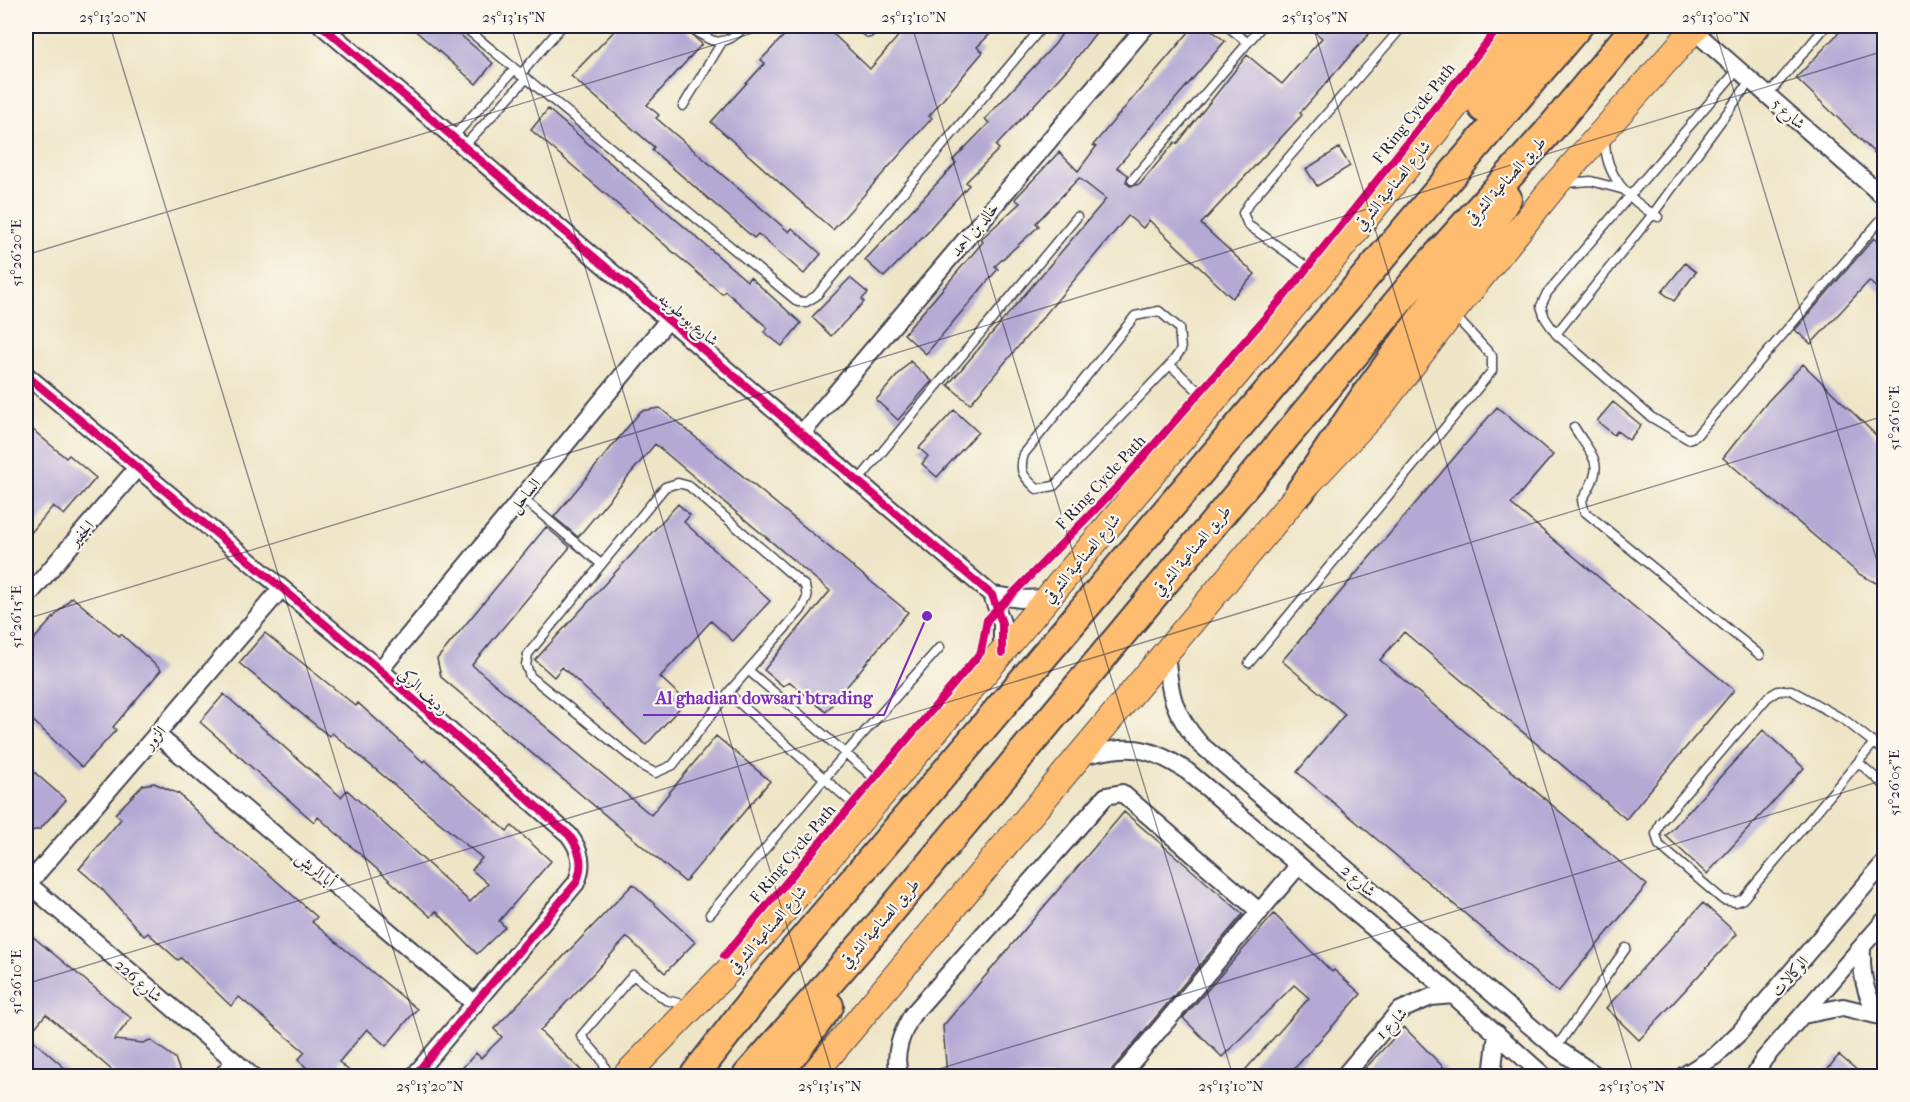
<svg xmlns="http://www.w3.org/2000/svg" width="1910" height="1102" font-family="'IM FELL French Canon',Amiri,serif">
	<rect width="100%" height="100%" fill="#fbf7ec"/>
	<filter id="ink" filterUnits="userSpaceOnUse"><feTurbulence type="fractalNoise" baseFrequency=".0167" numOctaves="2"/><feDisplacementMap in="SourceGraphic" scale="12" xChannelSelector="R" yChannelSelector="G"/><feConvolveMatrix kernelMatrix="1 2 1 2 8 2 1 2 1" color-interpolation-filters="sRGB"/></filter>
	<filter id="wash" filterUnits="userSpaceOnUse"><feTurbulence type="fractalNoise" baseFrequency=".008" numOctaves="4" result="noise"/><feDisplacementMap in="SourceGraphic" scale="24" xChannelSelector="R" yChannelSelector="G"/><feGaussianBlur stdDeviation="1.35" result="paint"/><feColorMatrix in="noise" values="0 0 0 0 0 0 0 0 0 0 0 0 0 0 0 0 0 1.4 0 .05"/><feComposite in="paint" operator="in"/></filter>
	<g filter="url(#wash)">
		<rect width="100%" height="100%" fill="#eee5c6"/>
		<g id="blocks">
			<path fill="#b3a9d4" d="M 410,26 L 457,26 L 456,31 L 493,63 L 476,84 Z
				M 619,26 L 682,26 L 702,44 L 647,105 L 659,115 L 656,118 L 789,232 L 792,228 L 821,254 L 804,274 L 758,234 L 754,238 L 652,150 L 654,147 L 571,76 Z
				M 793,26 L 825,26 L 870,69 L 907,26 L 998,26 L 977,47 L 983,52 L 929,116 L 932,118 L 833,230 L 711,122 L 765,63 L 761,60 Z
				M 1067,26 L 1101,26 L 1071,65 L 996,146 L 999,149 L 966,182 L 969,185 L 930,228 L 931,229 L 884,277 L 865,260 L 956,163 L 953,160 L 989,123 L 985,119 L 1055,44 Z
				M 1194,26 L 1206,26 L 1225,41 L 1117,167 L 1128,175 L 1126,182 L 1130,186 L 1140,184 L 1175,142 L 1177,144 L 1247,55 L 1282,84 L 1322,38 L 1307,26 L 1376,26 L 1300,113 L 1302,115 L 1201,224 L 1255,274 L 1232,298 L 1149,220 L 1143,228 L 1128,216 L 970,404 L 948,385 L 1106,199 L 1079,178 L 1036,223 L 1039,226 L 995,266 L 998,269 L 926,354 L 904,334 L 983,242 L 981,239 L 1020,203 L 1015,199 L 1059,152 L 1078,171 L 1096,147 L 1093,145 Z
				M 1845,26 L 1884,26 L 1884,162 L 1796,78 Z
				M 548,109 L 747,281 L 750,277 L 801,323 L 782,346 L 764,332 L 768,328 L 725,291 L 722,294 L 531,130 Z
				M 1339,148 L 1350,166 L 1317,186 L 1306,169 Z
				M 1874,238 L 1884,247 L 1884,295 L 1869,281 L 1811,344 L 1795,330 Z
				M 1685,263 L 1696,272 L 1674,301 L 1662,292 Z
				M 850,278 L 868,293 L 862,299 L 864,302 L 831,336 L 812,317 Z
				M 910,361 L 932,381 L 898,420 L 876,400 Z
				M 1803,364 L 1884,443 L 1884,577 L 1878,584 L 1859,574 L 1723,458 L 1768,401 Z
				M 1613,402 L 1641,425 L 1629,440 L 1617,431 L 1614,435 L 1597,421 Z
				M 1497,407 L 1553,455 L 1511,504 L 1734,690 L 1626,819 L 1404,632 L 1380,660 L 1647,885 L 1558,992 L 1297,772 L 1345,714 L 1282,661 Z
				M 660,408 L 908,612 L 826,712 L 790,682 L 783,686 L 764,670 L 830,591 L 655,444 L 578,537 L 554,517 L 641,411 Z
				M 954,410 L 978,432 L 937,477 L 922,464 L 928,456 L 919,448 Z
				M 26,424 L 66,458 L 69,455 L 96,478 L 64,515 L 53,506 L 26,539 Z
				M 678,504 L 690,515 L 684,522 L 770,601 L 733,641 L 711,621 L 660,677 L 686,701 L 646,745 L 562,667 L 554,677 L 535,660 Z
				M 546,527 L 570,547 L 472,665 L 651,815 L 716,736 L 770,781 L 685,882 L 441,677 L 437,659 Z
				M 72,597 L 119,636 L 121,634 L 161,670 L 113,727 L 116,730 L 82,767 L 26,714 L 26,648 Z
				M 265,633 L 356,706 L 358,703 L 423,762 L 425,760 L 507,831 L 512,826 L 551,861 L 499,921 L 505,927 L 477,954 L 436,911 L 431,917 L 318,817 L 314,822 L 200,722 L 224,694 L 341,797 L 347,790 L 470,902 L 488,884 L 472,870 L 482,858 L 332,733 L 329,736 L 239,663 Z
				M 1763,730 L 1804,768 L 1707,874 L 1666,836 Z
				M 26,765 L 66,800 L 40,829 L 26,832 Z
				M 154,783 L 179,794 L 224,839 L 262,868 L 317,917 L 312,922 L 417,1009 L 386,1046 L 367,1029 L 339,1062 L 356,1077 L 317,1077 L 298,1060 L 305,1052 L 239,997 L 231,1006 L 181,958 L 178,960 L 148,933 L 144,936 L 100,887 L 79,869 L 121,819 L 115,814 L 143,785 Z
				M 1124,812 L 1243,914 L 1112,1069 L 1110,1077 L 947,1077 L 943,1026 Z
				M 633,884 L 695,942 L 665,973 L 627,937 L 540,1031 L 588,1077 L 454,1077 L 476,1053 L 481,1058 L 502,1037 L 494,1029 Z
				M 1703,903 L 1737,934 L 1639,1040 L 1606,1008 Z
				M 1274,914 L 1332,972 L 1334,970 L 1361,994 L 1287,1077 L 1239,1077 L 1309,998 L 1294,985 L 1222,1057 L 1183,1018 Z
				M 26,931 L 131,1018 L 114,1040 L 143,1043 L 150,1040 L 175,1058 L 182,1077 L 120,1077 L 46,1014 L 28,1036 L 75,1077 L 26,1077 Z
				M 1404,1027 L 1453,1077 L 1357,1077 Z
				M 1839,1055 L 1865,1077 L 1821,1077 Z"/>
		</g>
	</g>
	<g filter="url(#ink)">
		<use href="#blocks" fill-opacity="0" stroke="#413f50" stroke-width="1.5"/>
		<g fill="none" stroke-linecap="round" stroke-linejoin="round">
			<g stroke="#413f50" stroke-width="11">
				<path id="lane" d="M 463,26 L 798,302 L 806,302 L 816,296 L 1043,26
					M 690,26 C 711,44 724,49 745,26
					M 856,26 L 869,33 L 876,26
					M 1227,26 L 1247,42
					M 1738,69 L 1547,293 L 1541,306 L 1545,318 L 1556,334 L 1651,417 L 1688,439 L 1696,436 L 1884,216
					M 520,75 L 562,26
					M 1768,95 L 1826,26
					M 683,106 L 722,42
					M 453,137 L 514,70
					M 1605,139 C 1604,174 1628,200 1658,217
					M 464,146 L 525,80
					M 1132,180 L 1262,26
					M 1565,183 L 1591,181 L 1621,189
					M 1317,274 L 1248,225 L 1243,213 L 1249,203 L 1403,26
					M 1556,334 L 1653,214 L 1751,80
					M 1170,365 L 1054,486 L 1037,489 C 1024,477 1018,472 1024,454 L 1135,316 L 1159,311 L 1179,328 L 1181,350 L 1170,365 L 1209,401
					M 1574,427 C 1595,461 1606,463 1582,500 L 1584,511 L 1760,655
					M 858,481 L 1077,217
					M 678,483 L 689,486 L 805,586 L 807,598 L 801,610 L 728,693 L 673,765 L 655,773 L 642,766 L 530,676 L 526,665 L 528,654 L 665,487 Z
					M 522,498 L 601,564
					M 1249,663 L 1492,371 L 1492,356 L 1454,315
					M 748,670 L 873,777 L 887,781
					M 728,693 L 852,803 L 855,817
					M 1874,743 L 1743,899 L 1736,902 L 1723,900 L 1659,845 L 1656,834 L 1660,823 L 1768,697 L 1778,691 L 1791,690 L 1846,721 L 1884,751
					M 1858,762 L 1884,785
					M 710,914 L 846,753 L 940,647
					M 1556,1048 L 1626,948
					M 609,1076 L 601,1059 L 581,1036 L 633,975 L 666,1000 L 686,1005"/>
			</g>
			<g stroke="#413f50" stroke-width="20">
				<path id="street" d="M 322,26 L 992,595 L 1002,623 L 1002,651
					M 1693,30 L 1884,197
					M 26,375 L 380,670 L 569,835 C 581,851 584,865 576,883 L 414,1076
					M 802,433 L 1146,26
					M 992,595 L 1021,599 L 1047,598
					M 26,598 L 137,468
					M 1166,653 C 1170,695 1172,711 1200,744 L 1556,1048 L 1597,1076
					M 380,670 L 668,320
					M 156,734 L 475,1004
					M 1082,756 C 1129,745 1146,744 1187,771 L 1453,995 L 1544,1076
					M 26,882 L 252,1076
					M 28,884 L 281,589
					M 1862,947 C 1861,972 1864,1001 1884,1018
					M 1803,1015 L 1843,1007 L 1880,1016
					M 222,1076 L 234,1062
					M 900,1076 C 892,1055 902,1033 912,1015 L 1106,796 L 1122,793 L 1260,912
					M 1120,1076 L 1299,865
					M 1344,1076 L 1399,1011 L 1431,997 L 1453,995
					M 1492,1076 L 1497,1033
					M 1683,1076 L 1715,1056 L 1740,1032 L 1884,863
					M 1754,1076 L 1764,1059 L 1884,921"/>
			</g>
			<g stroke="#413f50" stroke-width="28">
				<path id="primary" d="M 625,1076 L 766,932 L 1319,276 L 1520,26
					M 812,1076 L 1300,492 L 1380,407 L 1452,313 L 1556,184 L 1697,26"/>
			</g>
			<g stroke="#413f50" stroke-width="32">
				<path id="highway" d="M 1483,108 L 1549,26
					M 1300,492 L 1365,396 L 1490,226 L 1507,198
					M 694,1076 L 763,987 L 1578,26
					M 747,1076 L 875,930 L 1427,267 L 1548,132 L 1636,26
					M 777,1076 L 829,1006"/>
			</g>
			<use href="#lane" stroke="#fff" stroke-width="8"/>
			<use href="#street" stroke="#fff" stroke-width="16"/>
			<use href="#primary" stroke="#fdbc6f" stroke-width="26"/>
			<use href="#highway" stroke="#fdbc6f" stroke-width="28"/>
			<g stroke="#fbf7ec" stroke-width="11">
				<path id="cycleway" d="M 322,26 L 992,595 L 1002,623 L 1002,653
					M 26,375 L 380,670 L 569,835 C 581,851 584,865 576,883 L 414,1076
					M 724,956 L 981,652 L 987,620 L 1118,486 L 1292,287 L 1500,26"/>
			</g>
			<use href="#cycleway" stroke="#d6006c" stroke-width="8"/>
		</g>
	</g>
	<path fill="none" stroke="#22223b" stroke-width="1.5" stroke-opacity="0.45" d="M 110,26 L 432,1076M 511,26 L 833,1076M 912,26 L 1233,1076M 1313,26 L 1634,1076M 1714,26 L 1884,584M 26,255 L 776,26M 26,619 L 1884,51M 26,984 L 1884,416M 26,1059 L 31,1076M 916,1076 L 1884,780"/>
	<g text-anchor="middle" stroke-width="4.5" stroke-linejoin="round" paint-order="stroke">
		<g font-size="16" fill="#22223b" stroke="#fbf7ec">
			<text transform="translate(1413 113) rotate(-52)" y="6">F Ring Cycle Path</text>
			<text transform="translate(1789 113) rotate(41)" y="6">شارع 5</text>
			<text transform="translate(1505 180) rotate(-48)" y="6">طريق الصناعية الشرقي</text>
			<text transform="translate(1392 185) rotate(-51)" y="6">شارع الصناعية الشرقي</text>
			<text transform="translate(974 229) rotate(-50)" y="6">خالد بن احمد</text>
			<text transform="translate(689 319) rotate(40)" y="6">شارع بو طوينه</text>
			<text transform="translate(1100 482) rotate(-47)" y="6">F Ring Cycle Path</text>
			<text transform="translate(524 495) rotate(-51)" y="6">الساحل</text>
			<text transform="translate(81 533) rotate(-49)" y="6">الجفير</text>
			<text transform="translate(1191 550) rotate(-50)" y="6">طريق الصناعية الشرقي</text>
			<text transform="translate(1081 558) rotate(-50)" y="6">شارع الصناعية الشرقي</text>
			<text transform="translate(424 691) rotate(41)" y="6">رديف الركي</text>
			<text transform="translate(154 737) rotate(-49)" y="6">الزور</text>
			<text transform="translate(792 853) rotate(-50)" y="6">F Ring Cycle Path</text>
			<text transform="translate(316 869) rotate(40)" y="6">أبا الريش</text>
			<text transform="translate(1359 880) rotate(41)" y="6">شارع 2</text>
			<text transform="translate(879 923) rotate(-49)" y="6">طريق الصناعية الشرقي</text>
			<text transform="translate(767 929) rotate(-49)" y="6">شارع الصناعية الشرقي</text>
			<text transform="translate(1789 976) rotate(-49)" y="6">الوكالات</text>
			<text transform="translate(139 980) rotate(41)" y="6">شارع 226</text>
			<text transform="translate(1391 1023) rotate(-45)" y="6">شارع 1</text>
		</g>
	</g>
	<path fill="none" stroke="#7b2cbf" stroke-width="2" d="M927 616L884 715H643"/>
	<circle fill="#7b2cbf" stroke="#fbf7ec" stroke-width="2" cx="927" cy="616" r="6"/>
	<g font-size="18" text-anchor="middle" font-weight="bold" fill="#7b2cbf" stroke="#fbf7ec" stroke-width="4.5" stroke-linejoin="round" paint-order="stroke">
		<text x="764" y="704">Al ghadian dowsari btrading</text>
	</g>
	<rect width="1910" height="1102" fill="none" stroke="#fbf7ec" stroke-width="66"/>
	<rect x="33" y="33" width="1844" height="1036" fill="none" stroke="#22223b" stroke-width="2"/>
	<g font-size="15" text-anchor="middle" fill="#22223b">
		<text x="113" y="22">25°13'20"N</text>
		<text x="514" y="22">25°13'15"N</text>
		<text x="914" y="22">25°13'10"N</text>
		<text x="1315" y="22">25°13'05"N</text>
		<text x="1716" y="22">25°13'00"N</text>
		<text transform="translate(16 253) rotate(-90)" y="5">51°26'20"E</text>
		<text transform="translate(1894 418) rotate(-90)" y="5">51°26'10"E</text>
		<text transform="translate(16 617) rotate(-90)" y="5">51°26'15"E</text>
		<text transform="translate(1894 783) rotate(-90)" y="5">51°26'05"E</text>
		<text transform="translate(16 982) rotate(-90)" y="5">51°26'10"E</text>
		<text x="430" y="1091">25°13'20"N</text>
		<text x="830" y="1091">25°13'15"N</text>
		<text x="1231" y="1091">25°13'10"N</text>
		<text x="1632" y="1091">25°13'05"N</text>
	</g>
</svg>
